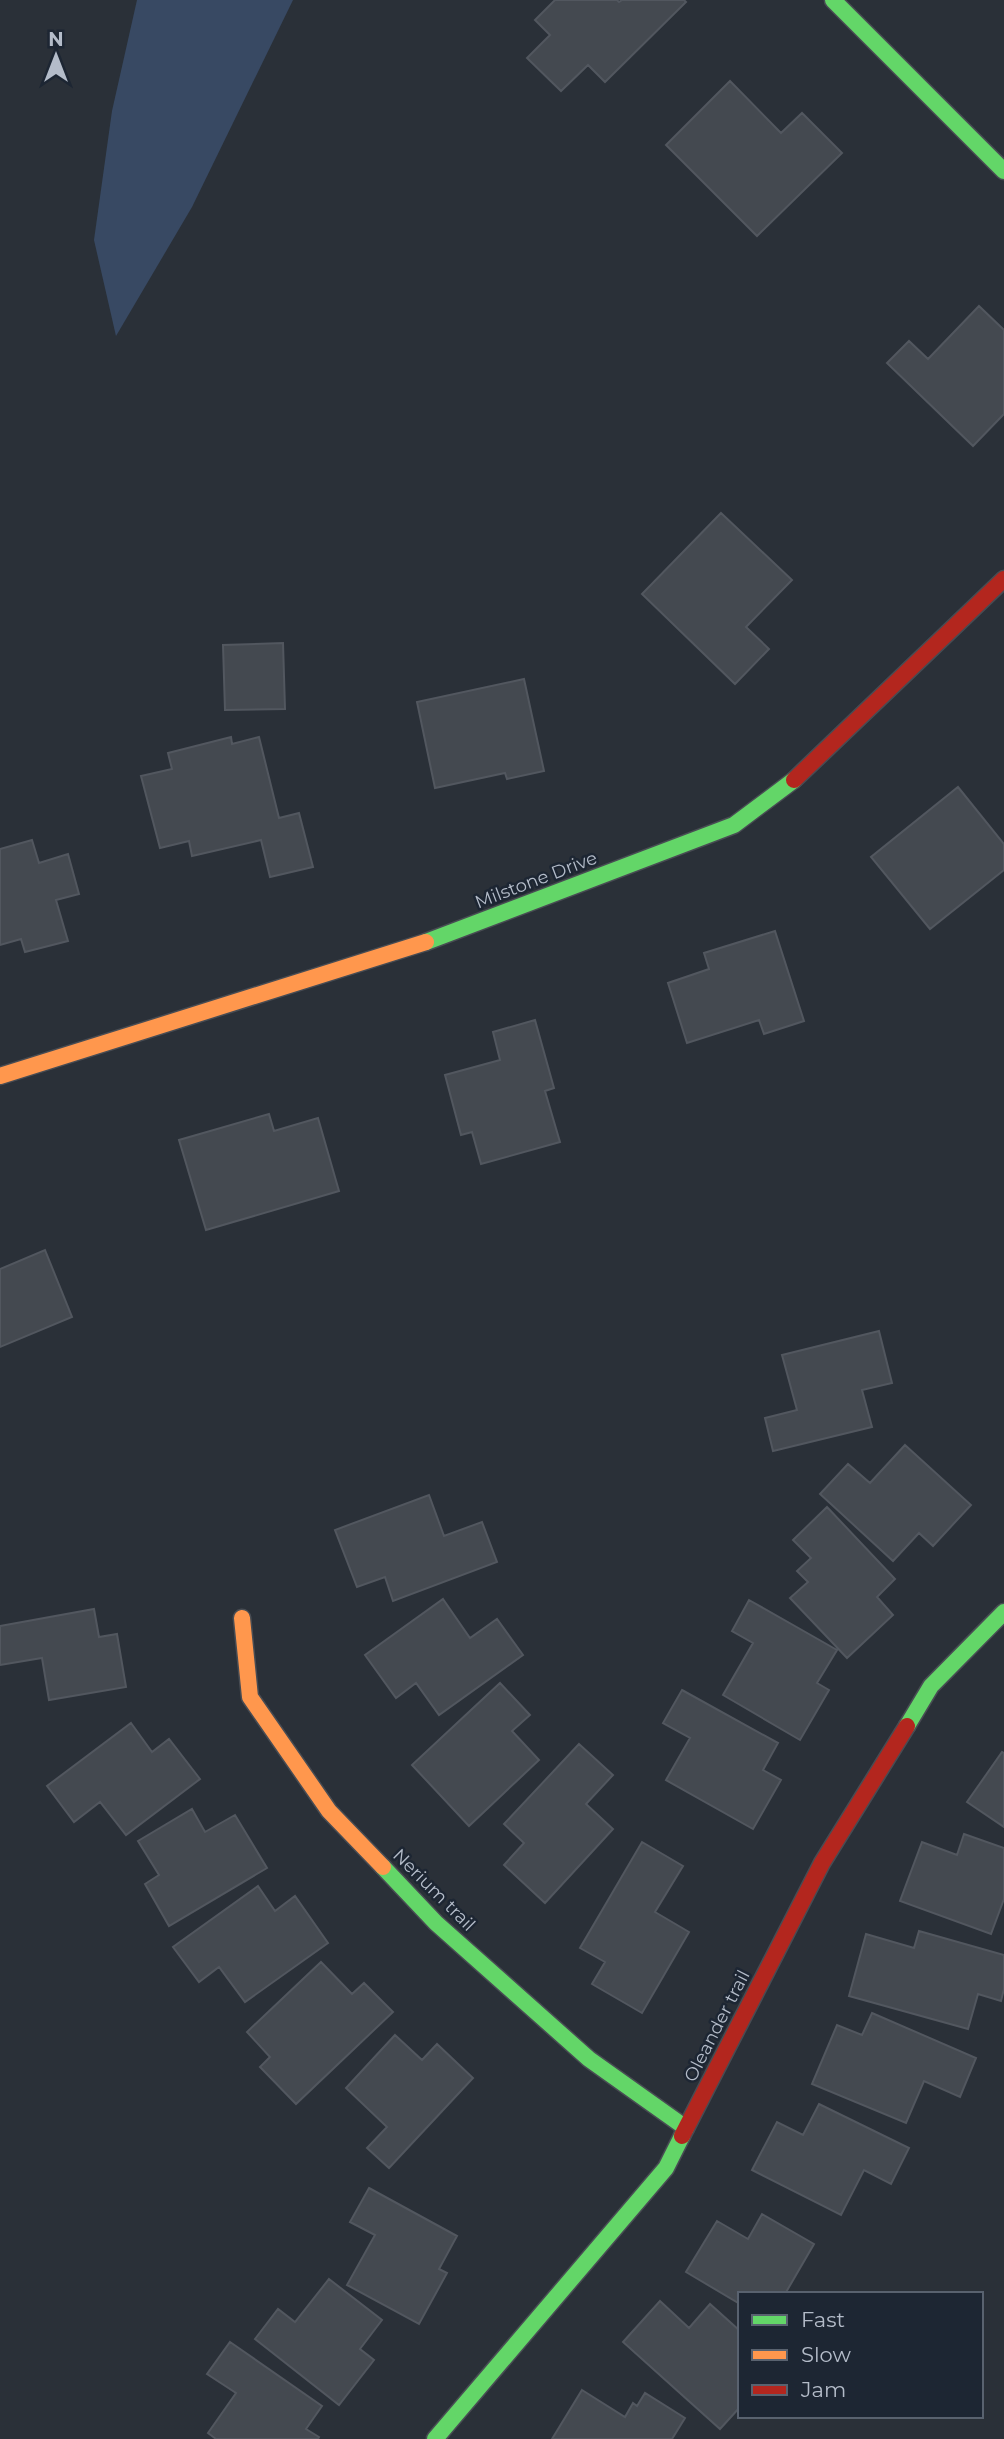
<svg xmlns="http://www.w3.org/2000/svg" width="1004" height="2439" font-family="Montserrat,sans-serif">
	<rect width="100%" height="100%" fill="#2a3038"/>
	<path fill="#384963" d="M 137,0 L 293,0 L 192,207 L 116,336 L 94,240 L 112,111 Z"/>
	<path fill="#444950" stroke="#52575f" stroke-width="2" d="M 555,0 L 617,0 L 619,2 L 622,0 L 684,0 L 686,2 L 605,82 L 588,65 L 561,91 L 527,58 L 550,35 L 535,20 Z
		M 730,81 L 781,133 L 802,113 L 842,153 L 757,236 L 666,145 Z
		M 979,306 L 1004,330 L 1004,414 L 973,446 L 887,363 L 909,341 L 928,359 Z
		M 721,513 L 792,580 L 746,627 L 769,649 L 735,684 L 642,594 Z
		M 283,643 L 285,709 L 225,710 L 223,645 Z
		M 524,679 L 544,771 L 507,779 L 505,773 L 435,788 L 417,702 Z
		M 231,737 L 232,744 L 259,737 L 279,818 L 299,813 L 313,867 L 270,877 L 261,840 L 192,856 L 189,841 L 160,848 L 141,776 L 172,769 L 168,753 Z
		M 958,787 L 1004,844 L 1004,870 L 930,929 L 871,857 Z
		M 32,840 L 39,863 L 68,854 L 79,894 L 56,900 L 68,941 L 25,952 L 21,939 L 0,945 L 0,849 Z
		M 775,931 L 804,1021 L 764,1034 L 759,1020 L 687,1043 L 668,983 L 709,969 L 704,953 Z
		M 535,1020 L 554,1088 L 545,1091 L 560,1142 L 481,1164 L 472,1132 L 461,1135 L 445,1075 L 500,1060 L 493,1032 Z
		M 269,1114 L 274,1131 L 318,1118 L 339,1191 L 206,1230 L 179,1140 Z
		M 45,1250 L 72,1317 L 0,1347 L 0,1269 Z
		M 879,1331 L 892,1383 L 862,1390 L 872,1427 L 773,1451 L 765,1418 L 797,1410 L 782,1355 Z
		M 905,1445 L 971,1505 L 933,1546 L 919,1533 L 893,1561 L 820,1494 L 848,1464 L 870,1483 Z
		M 429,1495 L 444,1536 L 482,1522 L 497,1562 L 393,1601 L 385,1577 L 357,1587 L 335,1530 Z
		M 827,1507 L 895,1579 L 877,1597 L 893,1615 L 847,1658 L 790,1598 L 808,1582 L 797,1571 L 811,1558 L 793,1540 Z
		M 443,1599 L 470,1638 L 497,1619 L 523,1655 L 439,1715 L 416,1683 L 396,1698 L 365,1655 Z
		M 749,1600 L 837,1650 L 817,1683 L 829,1690 L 800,1740 L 723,1695 L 753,1643 L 732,1631 Z
		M 94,1609 L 99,1637 L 117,1634 L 126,1687 L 49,1700 L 42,1658 L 0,1665 L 0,1626 Z
		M 500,1683 L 530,1715 L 512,1731 L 539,1760 L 469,1826 L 412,1765 Z
		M 682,1690 L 778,1743 L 763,1770 L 781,1780 L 753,1829 L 666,1780 L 690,1738 L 663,1723 Z
		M 131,1723 L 152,1752 L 169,1739 L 200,1779 L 126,1835 L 100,1802 L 74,1822 L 47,1786 Z
		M 579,1744 L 613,1775 L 586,1804 L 613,1829 L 545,1903 L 504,1865 L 524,1843 L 504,1824 Z
		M 1002,1752 L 1004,1753 L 1004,1827 L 967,1802 Z
		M 192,1809 L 205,1832 L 235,1815 L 267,1868 L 169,1926 L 145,1884 L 159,1875 L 138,1841 Z
		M 964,1834 L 1004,1848 L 1004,1899 L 991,1934 L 900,1901 L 922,1842 L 957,1855 Z
		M 642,1842 L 683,1866 L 655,1912 L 689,1932 L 642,2013 L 592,1984 L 605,1962 L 580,1948 Z
		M 258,1886 L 275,1911 L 295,1896 L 328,1943 L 245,2002 L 219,1967 L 199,1982 L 173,1947 Z
		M 919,1931 L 1004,1955 L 1004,1989 L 1001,2001 L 978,1994 L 968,2029 L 849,1996 L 866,1934 L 914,1948 Z
		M 321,1962 L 352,1994 L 364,1983 L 393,2012 L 296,2104 L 260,2067 L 270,2057 L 247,2032 Z
		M 872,2013 L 976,2058 L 960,2097 L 924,2081 L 906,2123 L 812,2084 L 837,2025 L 862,2035 Z
		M 395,2035 L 422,2060 L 437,2044 L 473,2078 L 389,2168 L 367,2148 L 387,2127 L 346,2088 Z
		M 819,2104 L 909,2148 L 891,2184 L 864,2170 L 841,2215 L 752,2170 L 777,2122 L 803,2135 Z
		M 369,2188 L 457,2236 L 439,2269 L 447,2273 L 419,2324 L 347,2285 L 375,2235 L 350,2222 Z
		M 762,2214 L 814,2244 L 785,2294 L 740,2294 L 740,2304 L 686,2272 L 717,2221 L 748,2239 Z
		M 329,2279 L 382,2320 L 360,2349 L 374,2360 L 339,2405 L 255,2339 L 278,2309 L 295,2322 Z
		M 660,2301 L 689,2328 L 710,2304 L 740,2331 L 740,2407 L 720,2429 L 623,2342 Z
		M 230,2342 L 322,2406 L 306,2429 L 319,2437 L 318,2439 L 216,2439 L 208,2433 L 236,2393 L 207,2374 Z
		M 582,2390 L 625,2417 L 633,2403 L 637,2406 L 645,2393 L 685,2418 L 672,2439 L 552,2439 Z"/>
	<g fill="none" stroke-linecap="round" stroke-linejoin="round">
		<g stroke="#484c53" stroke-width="19">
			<path id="fast" d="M 833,0 L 1004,171
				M 426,942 L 734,825 L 794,780
				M 907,1726 L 931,1686 L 1004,1612
				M 383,1867 L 436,1923 L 589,2059 L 686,2128
				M 435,2439 L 666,2168 L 682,2136"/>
		</g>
		<g stroke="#484c53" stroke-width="19">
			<path id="slow" d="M 0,1076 L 426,942
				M 242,1618 L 250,1697 L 329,1811 L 383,1867"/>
		</g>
		<g stroke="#484c53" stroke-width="19">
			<path id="jam" d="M 794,780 L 1004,579
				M 682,2136 L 822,1863 L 907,1726"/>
		</g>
		<use href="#fast" stroke="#63d668" stroke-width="16"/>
		<use href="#slow" stroke="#ff974d" stroke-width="16"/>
		<use href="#jam" stroke="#b3261e" stroke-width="16"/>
	</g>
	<g text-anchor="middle" stroke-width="5" stroke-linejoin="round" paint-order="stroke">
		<g font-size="18" fill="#b4bcc9" stroke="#1d2633">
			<text transform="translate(536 880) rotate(-21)" y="6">Milstone Drive</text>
			<text transform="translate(434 1890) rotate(45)" y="6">Nerium trail</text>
			<text transform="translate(717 2026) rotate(-63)" y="6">Oleander trail</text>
		</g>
	</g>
	<rect x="738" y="2292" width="245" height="126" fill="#1d2633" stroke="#59626f" stroke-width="2"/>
	<rect x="752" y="2315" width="35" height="10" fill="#63d668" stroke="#59626f" stroke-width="2"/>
	<text x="801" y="2327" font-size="21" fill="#b4bcc9">Fast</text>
	<rect x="752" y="2350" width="35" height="10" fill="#ff974d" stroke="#59626f" stroke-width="2"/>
	<text x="801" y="2362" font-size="21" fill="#b4bcc9">Slow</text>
	<rect x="752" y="2385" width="35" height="10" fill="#b3261e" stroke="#59626f" stroke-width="2"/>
	<text x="801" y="2397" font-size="21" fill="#b4bcc9">Jam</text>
	<g transform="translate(56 56)" stroke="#1d2633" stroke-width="5" paint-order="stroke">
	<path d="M0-5L12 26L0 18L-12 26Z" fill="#b4bcc9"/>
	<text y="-10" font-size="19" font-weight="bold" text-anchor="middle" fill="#b4bcc9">N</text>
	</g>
</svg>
